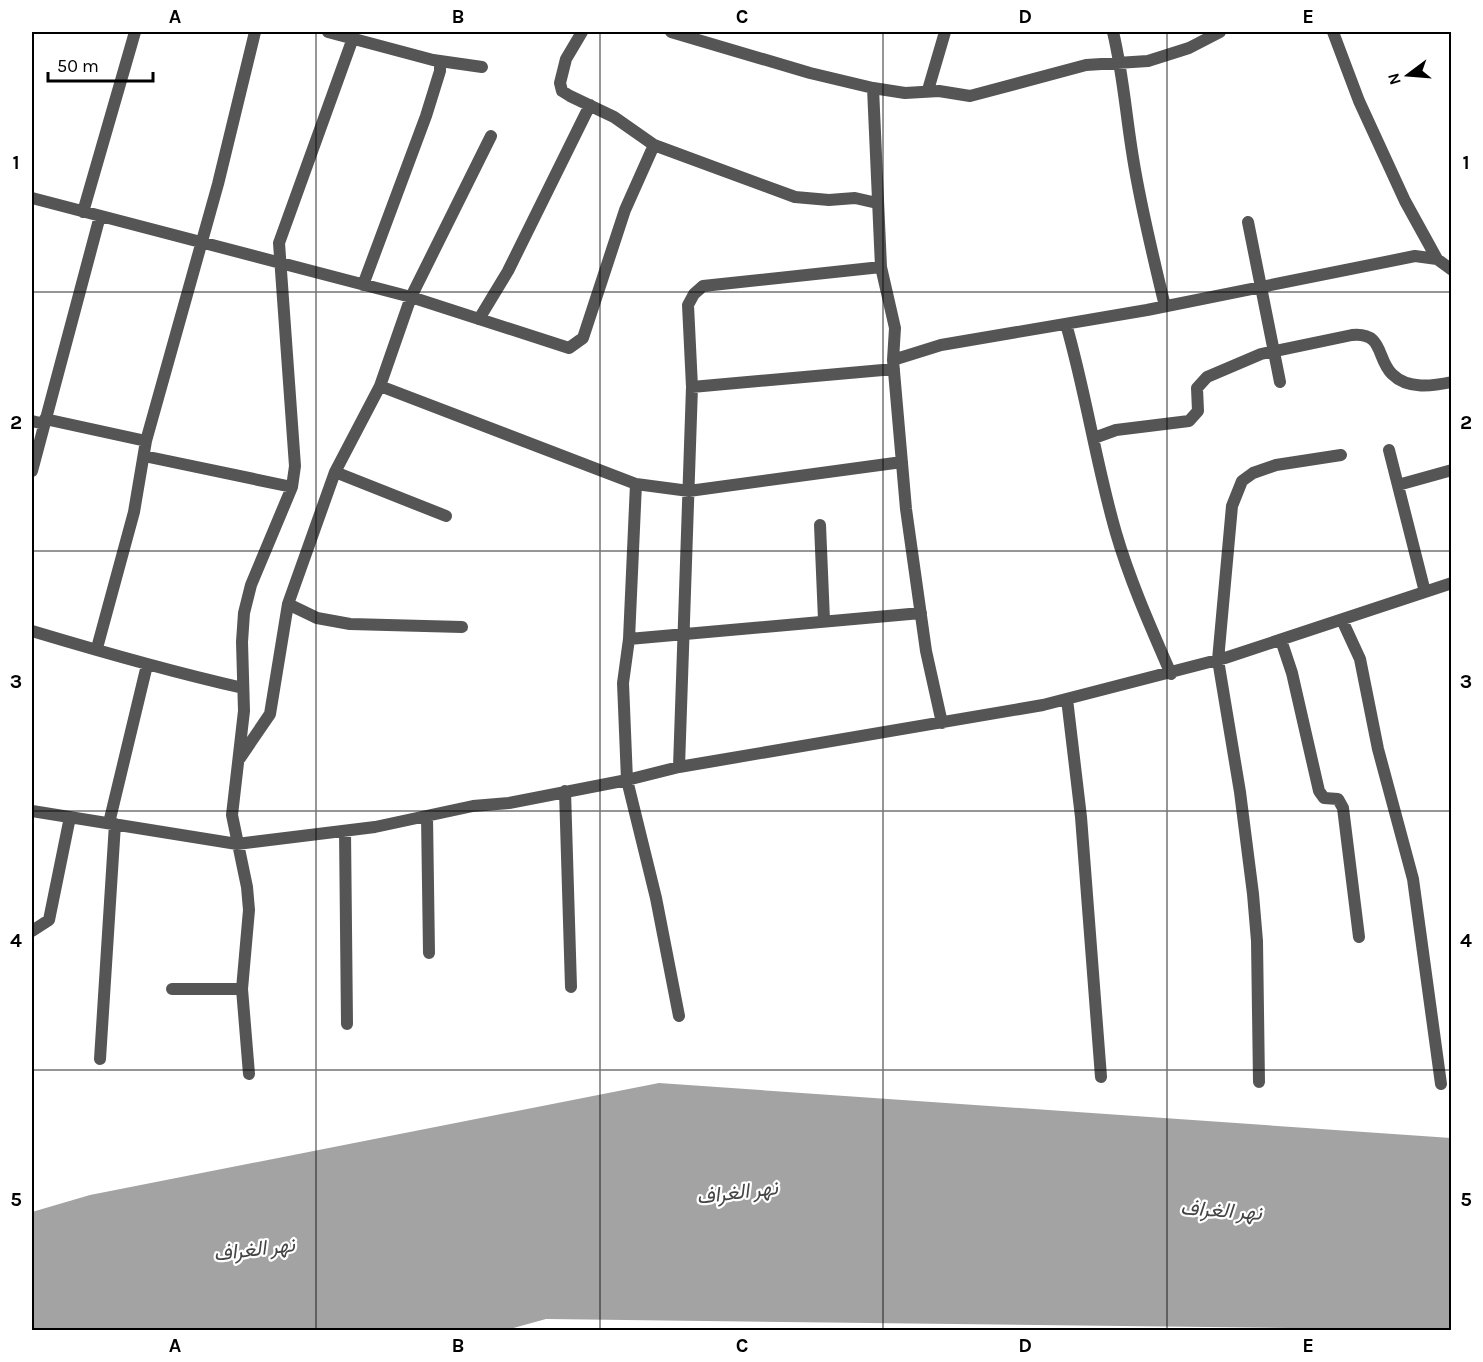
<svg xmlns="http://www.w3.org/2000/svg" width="1483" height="1362" font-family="Karla,Vazirmatn,sans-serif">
	<rect width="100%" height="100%" fill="#fff"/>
	<path fill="#a3a3a3" d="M 659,1083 L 1451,1138 L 1451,1330 L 546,1319 L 506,1330 L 32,1330 L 32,1212 L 90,1195 Z"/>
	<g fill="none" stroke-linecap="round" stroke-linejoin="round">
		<path stroke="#555" stroke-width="12" d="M 328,32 L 433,60 L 482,67
			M 582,32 L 566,59 L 560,83 L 562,91 L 570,96 L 614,117 L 654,145 L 795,197 L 829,200 L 855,198 L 877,203
			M 671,32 L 810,73 L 873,88 L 905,93 L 939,91 L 970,96 L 1086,65 L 1148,61 L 1189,48 L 1220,32
			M 1113,32 C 1123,73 1126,116 1133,158 C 1141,208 1153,257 1165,306
			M 1333,32 L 1359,101 L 1405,201 L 1437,259
			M 873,88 L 881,267 L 895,328 L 893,360 L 906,509 L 926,651 L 942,723
			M 928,90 L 945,32
			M 32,198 L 411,297 L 569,348 L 583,338 L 625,210 L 654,145
			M 83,212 L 135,32
			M 1248,222 L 1280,382
			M 363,285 L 426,116 L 440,71 L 440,61
			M 479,319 L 508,271 L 590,105
			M 1066,324 C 1086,393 1096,464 1116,533 C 1130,581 1151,628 1171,674
			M 893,360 L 941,345 L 1147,310 L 1415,256 L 1437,259 L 1452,270
			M 380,386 L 636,484 L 689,491 L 902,462
			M 692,387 L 894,369
			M 45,419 L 146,441
			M 32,421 L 44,424
			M 1094,438 L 1116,430 L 1189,421 L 1198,411 L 1197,388 L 1207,377 L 1261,354 L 1352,335 C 1384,332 1376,358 1392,374 C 1408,390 1433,386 1452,382
			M 1389,450 L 1425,592
			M 144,456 L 292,487
			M 32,471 L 100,216
			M 335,472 L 446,516
			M 1398,485 L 1452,470
			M 820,525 L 824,620
			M 288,604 L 317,618 L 350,624 L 462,627
			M 1342,620 L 1360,659 L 1378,749 L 1413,879 L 1441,1084
			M 32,631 C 102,652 172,672 243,688
			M 629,639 L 636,484
			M 1281,640 L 1292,673 L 1319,791 L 1324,798 L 1338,799 L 1343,808 L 1359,937
			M 97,648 L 134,512 L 146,441 L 218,184 L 255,32
			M 1067,699 L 1081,817 L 1101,1077
			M 240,758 L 270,714 L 288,604 L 335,472 L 380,386 L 411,297 L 491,136
			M 679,767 L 692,387 L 688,305 L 694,294 L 703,286 L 881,267
			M 565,791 L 571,987
			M 32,811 L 237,844 L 375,827 L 473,806 L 509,803 L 627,780 L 679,767 L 1043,705 L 1225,658 L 1452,583
			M 427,816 L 429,953
			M 109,823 L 147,665
			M 345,831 L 347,1024
			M 32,931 L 49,920 L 70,817
			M 172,989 L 242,989
			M 679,1016 L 656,898 L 627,780 L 623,683 L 629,639 L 921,613
			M 100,1059 L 115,824
			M 249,1074 L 242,989 L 249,910 L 247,887 L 232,815 L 244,711 L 242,642 L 244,613 L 251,585 L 292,487 L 295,466 L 279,243 L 353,38
			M 1259,1082 L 1257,941 L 1253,894 L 1240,792 L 1218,660 L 1232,506 L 1242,481 L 1253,473 L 1276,465 L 1341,455"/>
	</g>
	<path fill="none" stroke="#000" stroke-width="1.5" stroke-opacity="0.55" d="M 316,32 L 316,1330M 600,32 L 600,1330M 883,32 L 883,1330M 1167,32 L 1167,1330M 32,292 L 1452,292M 32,551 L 1452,551M 32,811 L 1452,811M 32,1070 L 1452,1070"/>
	<g text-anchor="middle" stroke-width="4.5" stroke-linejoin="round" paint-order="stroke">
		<g font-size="21" font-style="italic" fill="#444" stroke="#fff">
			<text transform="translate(737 1192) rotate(-7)" y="7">نهر الغراف</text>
			<text transform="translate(1221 1210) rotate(4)" y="7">نهر الغراف</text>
			<text transform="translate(254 1249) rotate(-7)" y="7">نهر الغراف</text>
		</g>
	</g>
	<rect width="1483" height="1362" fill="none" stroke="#ffffff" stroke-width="66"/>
	<g transform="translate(1408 75) rotate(254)" stroke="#ffffff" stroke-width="4.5" paint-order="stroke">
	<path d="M0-4.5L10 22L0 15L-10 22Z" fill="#000000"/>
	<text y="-9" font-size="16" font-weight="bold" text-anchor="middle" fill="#000000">N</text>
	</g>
	<path d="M48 72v9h105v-9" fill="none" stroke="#000000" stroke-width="3"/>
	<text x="57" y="72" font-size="18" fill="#000000" stroke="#ffffff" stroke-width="4.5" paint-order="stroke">50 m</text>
	<rect x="33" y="33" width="1417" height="1296" fill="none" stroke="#000" stroke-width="2"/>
	<g font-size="20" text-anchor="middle" font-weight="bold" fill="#000">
		<text x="175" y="23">A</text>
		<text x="458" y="23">B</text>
		<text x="742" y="23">C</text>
		<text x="1025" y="23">D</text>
		<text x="1308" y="23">E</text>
		<text x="16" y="169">1</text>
		<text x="1466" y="169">1</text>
		<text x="16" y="429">2</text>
		<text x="1466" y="429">2</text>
		<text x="16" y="688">3</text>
		<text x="1466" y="688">3</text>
		<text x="16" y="947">4</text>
		<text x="1466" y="947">4</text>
		<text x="16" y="1206">5</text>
		<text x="1466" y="1206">5</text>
		<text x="175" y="1352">A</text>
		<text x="458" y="1352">B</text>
		<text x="742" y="1352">C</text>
		<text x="1025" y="1352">D</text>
		<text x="1308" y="1352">E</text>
	</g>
</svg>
